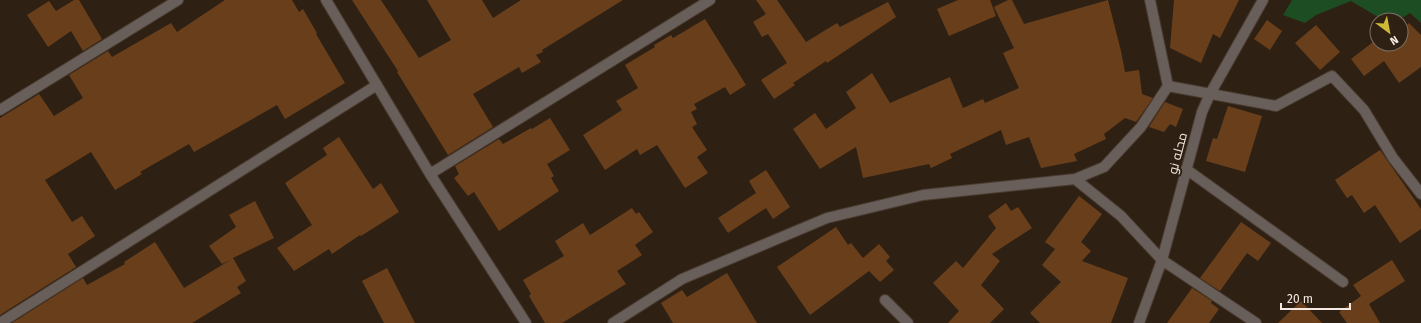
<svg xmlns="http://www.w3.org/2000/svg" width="1421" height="323" font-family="'Fira Sans',Cairo,sans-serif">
	<rect width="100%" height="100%" fill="#2f2014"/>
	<path fill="#1d4d22" d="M 1292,0 L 1421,0 L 1421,23 L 1410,13 L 1399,20 L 1383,20 L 1351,1 L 1316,15 L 1305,23 L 1283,15 Z"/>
	<path fill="#693f1b" d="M 74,0 L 79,0 L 102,39 L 83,51 L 71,31 L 48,47 L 27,15 L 49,1 L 56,11 Z
		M 225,0 L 292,0 L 299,12 L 303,9 L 317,33 L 316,34 L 345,83 L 285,119 L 277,105 L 194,152 L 189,144 L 140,172 L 142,174 L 115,190 L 91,152 L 45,180 L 72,222 L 82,216 L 95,236 L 68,254 L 76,267 L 0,315 L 0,118 L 39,94 L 54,116 L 83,98 L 69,75 L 108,51 L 112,57 L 171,23 L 177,32 Z
		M 352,0 L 381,0 L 419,58 L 451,40 L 427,0 L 482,0 L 493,18 L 521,0 L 623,0 L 542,50 L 543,52 L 536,55 L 541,62 L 522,73 L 519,67 L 473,94 L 493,127 L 448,155 L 397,72 L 398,71 Z
		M 756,0 L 777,0 L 806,42 L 837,23 L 840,27 L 888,2 L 896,17 L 827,63 L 826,61 L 793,83 L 795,85 L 774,99 L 761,80 L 787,63 L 768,34 L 762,37 L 753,22 L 766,14 Z
		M 958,0 L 990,0 L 996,16 L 949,36 L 937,9 Z
		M 1008,0 L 1012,0 L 1024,24 L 1108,0 L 1121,51 L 1125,72 L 1139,70 L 1142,94 L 1153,98 L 1136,122 L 1125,118 L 1104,134 L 1106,139 L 1074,154 L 1077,161 L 1041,168 L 1029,137 L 1006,145 L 1001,130 L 950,154 L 952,158 L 931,168 L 929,164 L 863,178 L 856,147 L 820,169 L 793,129 L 815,113 L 826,129 L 856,108 L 846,92 L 872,73 L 890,103 L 950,77 L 963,108 L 983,99 L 985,103 L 1019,88 L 1003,53 L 1014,48 L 994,7 Z
		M 1174,0 L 1239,0 L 1220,38 L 1213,34 L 1201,63 L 1170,48 Z
		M 705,19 L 746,85 L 730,95 L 725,87 L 694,104 L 697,109 L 691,112 L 697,124 L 692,127 L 707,150 L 697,157 L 708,173 L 685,188 L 657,145 L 640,155 L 637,149 L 605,170 L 583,135 L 622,110 L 616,101 L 638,88 L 625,65 L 655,47 L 654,45 L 671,35 L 673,38 Z
		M 1267,20 L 1282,31 L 1270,50 L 1254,39 Z
		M 1409,23 L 1421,35 L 1421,67 L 1399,83 L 1384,61 L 1364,76 L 1351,59 L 1377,39 L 1377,44 L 1380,44 L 1384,48 L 1388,44 L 1401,44 L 1401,31 Z
		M 1316,25 L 1340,52 L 1320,70 L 1295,43 Z
		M 1165,102 L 1183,109 L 1176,127 L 1170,124 L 1164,132 L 1149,127 Z
		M 1228,106 L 1262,116 L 1245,172 L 1206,161 L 1213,138 L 1217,139 Z
		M 550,118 L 570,150 L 547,164 L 554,176 L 551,178 L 559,191 L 499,231 L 474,192 L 468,196 L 454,178 L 459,174 L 455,166 L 499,139 L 503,144 L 531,128 L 532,129 Z
		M 339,137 L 373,189 L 381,183 L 399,212 L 361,236 L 360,235 L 332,254 L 329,249 L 294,271 L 277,248 L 312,225 L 285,183 L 327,155 L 323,148 Z
		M 1380,150 L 1421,209 L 1421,229 L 1400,243 L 1375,205 L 1364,213 L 1352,195 L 1347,198 L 1335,180 Z
		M 766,170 L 790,207 L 773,219 L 766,208 L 728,233 L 718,218 L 756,193 L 749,181 Z
		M 1079,196 L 1102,214 L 1081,242 L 1091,251 L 1082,261 L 1128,278 L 1111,323 L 1040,323 L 1030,313 L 1061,282 L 1042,265 L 1055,249 L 1045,242 Z
		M 255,201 L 274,238 L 233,258 L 246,281 L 237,287 L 241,293 L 192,323 L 12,323 L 83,278 L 87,285 L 125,264 L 124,262 L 155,242 L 184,288 L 232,259 L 222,264 L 209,246 L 236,227 L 229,215 Z
		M 1006,203 L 1011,211 L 1018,207 L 1032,228 L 992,254 L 1000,261 L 981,285 L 1004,309 L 990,323 L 948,323 L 959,311 L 933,283 L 956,261 L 963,268 L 996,228 L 988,216 Z
		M 632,208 L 636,214 L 639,212 L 653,232 L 635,245 L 642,255 L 617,271 L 626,284 L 562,323 L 545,323 L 529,296 L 531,294 L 523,280 L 564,256 L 555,241 L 583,223 L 590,235 Z
		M 1241,222 L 1271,243 L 1258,261 L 1247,253 L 1220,291 L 1200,278 Z
		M 836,227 L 848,245 L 851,243 L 863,258 L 879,244 L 890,257 L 886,261 L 894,270 L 880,282 L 869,271 L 810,315 L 777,267 Z
		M 1392,260 L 1405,281 L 1369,304 L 1380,323 L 1347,323 L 1339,312 L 1361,296 L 1353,285 Z
		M 387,268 L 415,323 L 384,323 L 362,281 Z
		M 727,273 L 757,323 L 673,323 L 661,303 L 682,290 L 687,297 Z
		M 1192,288 L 1212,301 L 1211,303 L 1219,309 L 1209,323 L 1167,323 Z
		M 1301,301 L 1322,323 L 1278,323 Z"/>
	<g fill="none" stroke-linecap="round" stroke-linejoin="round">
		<g stroke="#4b3c31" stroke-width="12">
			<path id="minor" d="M 326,0 L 430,174 L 526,323
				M 1150,0 L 1168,86
				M 0,110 L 178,0
				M 1186,169 L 1343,282
				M 430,174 L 710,0
				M 1075,179 L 1121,216 L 1162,260 L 1256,323
				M 885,300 L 908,323
				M 0,323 L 377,85
				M 613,323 L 682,279 L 827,218 L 923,195 L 1075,179 L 1104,167 L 1141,127 L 1168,86 L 1276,106 L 1332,76 L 1364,110 L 1393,158 L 1421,194
				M 1139,323 L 1162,260 L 1202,112 L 1210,94 L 1263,0"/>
		</g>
		<use href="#minor" stroke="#685e5a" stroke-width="10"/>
	</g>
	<g text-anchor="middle" stroke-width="4" stroke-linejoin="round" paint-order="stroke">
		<g font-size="13" fill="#f5eae3" stroke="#2f2014">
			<text transform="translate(1177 153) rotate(-75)" y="5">محله نو</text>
		</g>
	</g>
	<g transform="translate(1389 32) rotate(148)"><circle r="19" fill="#2f2014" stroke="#7e7167"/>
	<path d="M0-3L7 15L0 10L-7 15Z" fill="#ceb837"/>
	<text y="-6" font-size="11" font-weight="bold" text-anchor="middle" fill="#f5eae3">N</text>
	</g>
	<path d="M1281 303v6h69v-6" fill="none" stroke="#f5eae3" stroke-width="2"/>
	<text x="1287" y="303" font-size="12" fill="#f5eae3" stroke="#2f2014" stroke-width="3" paint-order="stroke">20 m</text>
</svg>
